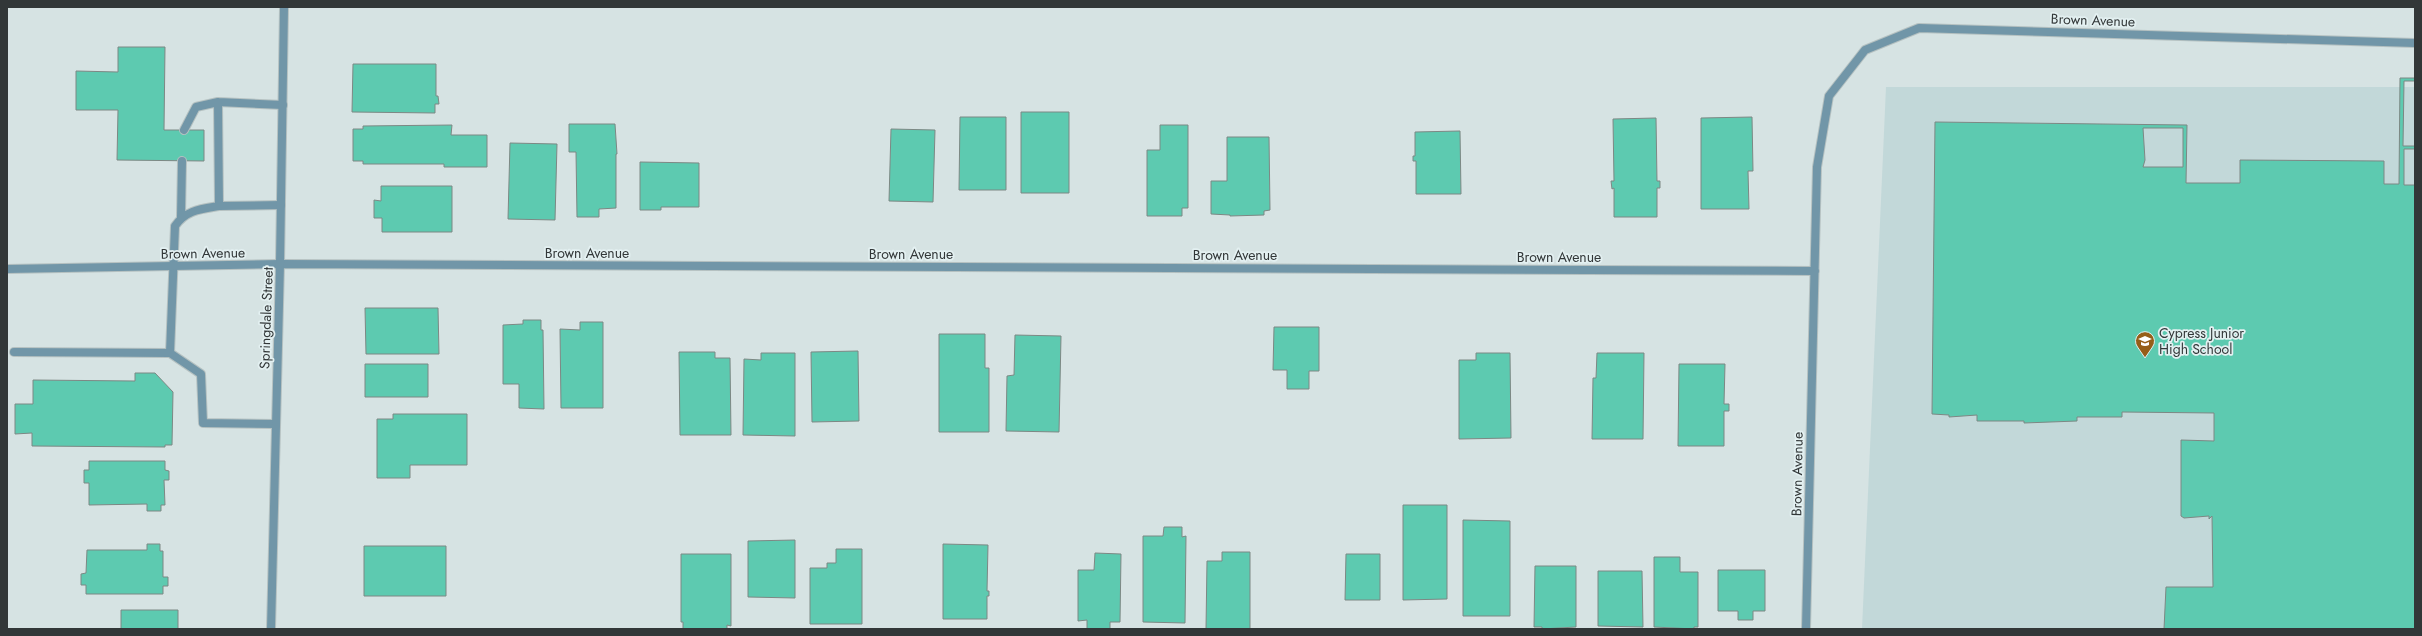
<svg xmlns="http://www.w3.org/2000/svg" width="2422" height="636" font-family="Jost,sans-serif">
	<rect width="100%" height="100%" fill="#d6e3e3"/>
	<path fill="#c2d8d9" d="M 1886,87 L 2415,87 L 2415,629 L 1862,629 Z"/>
	<path fill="#5dcab0" stroke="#7d8884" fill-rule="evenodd" d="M 118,47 L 165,47 L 164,130 L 204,130 L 204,161 L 117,160 L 118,110 L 76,110 L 76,71 L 118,72 Z
		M 353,64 L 436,64 L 436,96 L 438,96 L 439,104 L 435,104 L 435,113 L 352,112 Z
		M 2400,78 L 2415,78 L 2415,81 L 2404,81 L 2403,146 L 2415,146 L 2415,149 L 2404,149 L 2404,185 L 2415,185 L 2415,629 L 2164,629 L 2166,587 L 2213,587 L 2212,516 L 2209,519 L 2209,516 L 2184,518 L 2181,516 L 2181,440 L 2214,441 L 2214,413 L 2122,412 L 2122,417 L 2077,417 L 2077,421 L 2024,423 L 2024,421 L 1977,421 L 1977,415 L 1949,417 L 1949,415 L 1932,414 L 1935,122 L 2187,125 L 2186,183 L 2240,183 L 2240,160 L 2384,161 L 2384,184 L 2399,184 ZM 2143,128 L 2183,128 L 2183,167 L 2143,167 L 2145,160 Z
		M 1021,112 L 1069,112 L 1069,193 L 1021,193 Z
		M 960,117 L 1006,117 L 1006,190 L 959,190 Z
		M 1752,117 L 1753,171 L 1748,171 L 1749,209 L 1701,209 L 1701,118 Z
		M 1656,118 L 1657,181 L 1660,181 L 1660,188 L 1657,188 L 1657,217 L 1614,217 L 1614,188 L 1612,189 L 1611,181 L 1614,181 L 1613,119 Z
		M 569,124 L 615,124 L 617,154 L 616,154 L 616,208 L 599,209 L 599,217 L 577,217 L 576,152 L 569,152 Z
		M 452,125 L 451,135 L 487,135 L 487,167 L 444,167 L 444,164 L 363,164 L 363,161 L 353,161 L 353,129 L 363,129 L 363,126 Z
		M 1160,125 L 1188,125 L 1188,208 L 1182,208 L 1182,216 L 1147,216 L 1147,150 L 1160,150 Z
		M 891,129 L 935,130 L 933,202 L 889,201 Z
		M 1460,131 L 1461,194 L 1416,194 L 1416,161 L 1413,161 L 1413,156 L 1415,156 L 1415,132 Z
		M 1227,137 L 1269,137 L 1270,210 L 1264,211 L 1264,215 L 1230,216 L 1230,215 L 1211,214 L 1211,181 L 1227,181 Z
		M 510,143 L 557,144 L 555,220 L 508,219 Z
		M 640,162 L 699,163 L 699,207 L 661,207 L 661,210 L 640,210 Z
		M 381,186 L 452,186 L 452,232 L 382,232 L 382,218 L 374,218 L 374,200 L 381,201 Z
		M 365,308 L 438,308 L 439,354 L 366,354 Z
		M 523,320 L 541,320 L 541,330 L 543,330 L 544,409 L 519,408 L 519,384 L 503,384 L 503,325 L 523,324 Z
		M 580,322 L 603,322 L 603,408 L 561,408 L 560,329 L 580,330 Z
		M 1274,327 L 1319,327 L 1319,371 L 1309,371 L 1309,389 L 1287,389 L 1287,370 L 1273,370 Z
		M 939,334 L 985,334 L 985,368 L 989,368 L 989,432 L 939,432 Z
		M 1015,335 L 1061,336 L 1059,432 L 1006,431 L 1007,376 L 1014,375 Z
		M 858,351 L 859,421 L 812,422 L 811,352 Z
		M 679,352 L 715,352 L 715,358 L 730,358 L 731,435 L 680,435 Z
		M 761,353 L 795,353 L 795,436 L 743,435 L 744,359 L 761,360 Z
		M 1476,353 L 1510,353 L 1511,438 L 1459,439 L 1459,360 L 1476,360 Z
		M 1597,353 L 1644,353 L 1643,439 L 1592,439 L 1593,378 L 1596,378 Z
		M 365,364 L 428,364 L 428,397 L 365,397 Z
		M 1679,364 L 1725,364 L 1724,404 L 1729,404 L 1729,411 L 1724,411 L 1724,446 L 1678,446 Z
		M 135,373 L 155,373 L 173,392 L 172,445 L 165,445 L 165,447 L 32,446 L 32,433 L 15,434 L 15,404 L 33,404 L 33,380 L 135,381 Z
		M 393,414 L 467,414 L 467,465 L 410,465 L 410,478 L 377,478 L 377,419 L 393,419 Z
		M 89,461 L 165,461 L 165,470 L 169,471 L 169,480 L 164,480 L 165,505 L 161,505 L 161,511 L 147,511 L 147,504 L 89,505 L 89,483 L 84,483 L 84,470 L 89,470 Z
		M 1403,505 L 1447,505 L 1447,599 L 1403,600 Z
		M 1463,520 L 1510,521 L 1510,616 L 1463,616 Z
		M 1164,527 L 1182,527 L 1182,537 L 1186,536 L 1185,623 L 1143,622 L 1143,536 L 1163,536 Z
		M 795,540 L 795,598 L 748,597 L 748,541 Z
		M 147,544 L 160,544 L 160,551 L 163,551 L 163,577 L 168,577 L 168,586 L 163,586 L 163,594 L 86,594 L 86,585 L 81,585 L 81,574 L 86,573 L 87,550 L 147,550 Z
		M 943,544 L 988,545 L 987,591 L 989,591 L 989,596 L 987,596 L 987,619 L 943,619 Z
		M 364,546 L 446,546 L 446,596 L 364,596 Z
		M 836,549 L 862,549 L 862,624 L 810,624 L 810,568 L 827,568 L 827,563 L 836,563 Z
		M 1222,552 L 1250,552 L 1250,629 L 1206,629 L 1207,561 L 1222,561 Z
		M 1095,553 L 1121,554 L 1120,622 L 1110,622 L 1110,629 L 1087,629 L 1087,620 L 1078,621 L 1078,570 L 1094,570 Z
		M 681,554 L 731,554 L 731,626 L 727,625 L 727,629 L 683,629 L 683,622 L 681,622 Z
		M 1346,554 L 1380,554 L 1380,600 L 1345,600 Z
		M 1654,557 L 1680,557 L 1680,572 L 1698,572 L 1698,627 L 1694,627 L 1694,629 L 1654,627 Z
		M 1535,566 L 1576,566 L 1576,627 L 1542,629 L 1542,627 L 1534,627 Z
		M 1718,570 L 1765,570 L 1765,611 L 1753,611 L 1753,620 L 1738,620 L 1738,611 L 1718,611 Z
		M 1598,571 L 1642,571 L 1643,627 L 1598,626 Z
		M 121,610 L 178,610 L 178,629 L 121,629 Z"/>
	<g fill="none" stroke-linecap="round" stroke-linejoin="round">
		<g stroke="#b5c1c1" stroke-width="10">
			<path id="service" d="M 184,130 L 196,107 L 218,102
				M 281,205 L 219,206 L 218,102 L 283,105
				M 181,217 L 182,161
				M 14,352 L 170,353 L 201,374 L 203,423 L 276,424
				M 170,353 L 175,226 C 186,210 201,209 219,206"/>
		</g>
		<g stroke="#b5c1c1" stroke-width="10">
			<path id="minor" d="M 7,269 L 280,264 L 1815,271
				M 1806,629 L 1817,167 L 1829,96 L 1865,50 L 1919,28 L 2415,43"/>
		</g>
		<g stroke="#b5c1c1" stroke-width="10">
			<path id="tertiary" d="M 271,629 L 280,264 L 284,7"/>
		</g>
		<use href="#service" stroke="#7196a8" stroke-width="8"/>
		<use href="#minor" stroke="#7196a8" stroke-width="8"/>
		<use href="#tertiary" stroke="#7196a8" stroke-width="8"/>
	</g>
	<defs>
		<g id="school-pin" transform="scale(1)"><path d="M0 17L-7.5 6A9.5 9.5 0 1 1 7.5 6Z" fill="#965e18" stroke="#e3f0f1"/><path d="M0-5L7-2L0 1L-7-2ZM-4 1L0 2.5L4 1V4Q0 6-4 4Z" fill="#fff"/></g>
	</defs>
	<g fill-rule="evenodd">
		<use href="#school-pin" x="2145" y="341"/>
	</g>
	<g text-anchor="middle" stroke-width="3.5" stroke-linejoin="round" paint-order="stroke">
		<g font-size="14" fill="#323738" stroke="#e3f0f1">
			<text transform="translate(2093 20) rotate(2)" y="5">Brown Avenue</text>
			<text transform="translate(203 253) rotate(-1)" y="5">Brown Avenue</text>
			<text x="587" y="258">Brown Avenue</text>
			<text x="911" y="259">Brown Avenue</text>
			<text x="1235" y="260">Brown Avenue</text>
			<text x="1559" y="262">Brown Avenue</text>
			<text transform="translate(266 318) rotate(-88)" y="5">Springdale Street</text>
			<text transform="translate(1797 474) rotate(-89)" y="5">Brown Avenue</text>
		</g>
		<g font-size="14" fill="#323738" stroke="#e3f0f1" text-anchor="start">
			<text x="2159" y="338">Cypress Junior<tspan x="2159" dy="16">High School</tspan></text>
		</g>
	</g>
	<rect width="2422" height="636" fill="none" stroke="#323738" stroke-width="16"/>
</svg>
